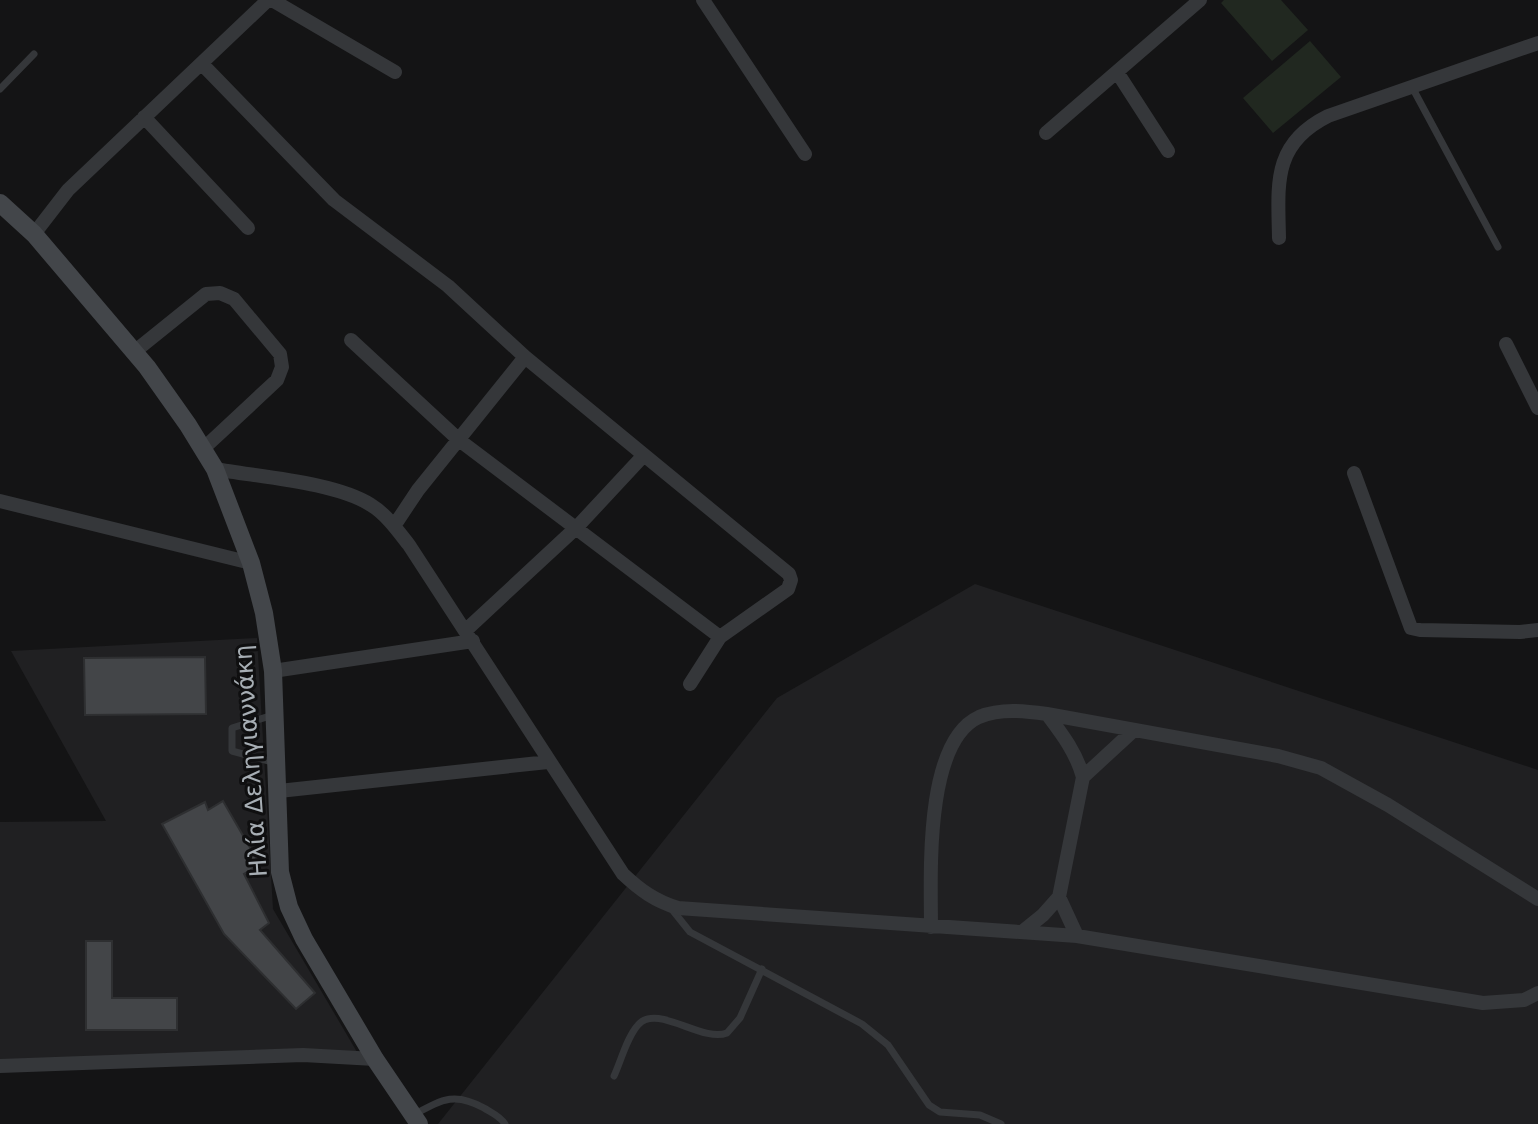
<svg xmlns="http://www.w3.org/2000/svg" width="1538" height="1124" font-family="'DejaVu Sans',sans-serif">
	<rect width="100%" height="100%" fill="#141415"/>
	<path fill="#202022" d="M 975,584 L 1538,770 L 1538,1124 L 438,1124 L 777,698 Z
		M 257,638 L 273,909 L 357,1052 L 0,1060 L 0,822 L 106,821 L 11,651 Z"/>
	<path fill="#212820" d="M 1224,0 L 1281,0 L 1308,30 L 1272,61 L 1221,3 Z
		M 1310,41 L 1341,77 L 1273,133 L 1243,98 Z"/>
	<path fill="#434548" stroke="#2e2f31" stroke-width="2" d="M 205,657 L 206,714 L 85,715 L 84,658 Z
		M 223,801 L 260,865 L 244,874 L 269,923 L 260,930 L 315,993 L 296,1009 L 224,934 L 162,824 L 205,802 L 208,810 Z
		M 86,941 L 112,941 L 112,998 L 177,998 L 177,1030 L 86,1030 Z"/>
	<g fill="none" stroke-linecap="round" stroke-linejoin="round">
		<path stroke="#35373a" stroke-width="7" d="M 1412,87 L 1498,247
			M 0,89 L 34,54
			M 273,715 L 232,728 L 232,751 L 276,763
			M 670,907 L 690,932 L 862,1024 L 888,1045 L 929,1105 L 940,1112 L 980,1115 L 1001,1124
			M 614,1076 C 621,1061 627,1037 638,1025 C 657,1003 702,1043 727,1033 L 740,1018 L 762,969
			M 415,1114 C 443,1099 455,1092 484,1108 C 492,1113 500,1116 505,1124"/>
		<path stroke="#35373a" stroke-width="14" d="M 272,0 L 395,72
			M 703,0 L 805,154
			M 202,64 L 334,200 L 448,286 L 525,357 L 644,455 L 577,527 L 465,631
			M 1117,72 L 1168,151
			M 144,117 L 248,228
			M 1046,133 L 1200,0
			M 34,234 L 68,190 L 268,0
			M 1279,238 C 1278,184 1272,144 1328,116 L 1538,43
			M 351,340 L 459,440 L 720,637 L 690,684
			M 1506,344 L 1538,408
			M 134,352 L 206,294 L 220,293 L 234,299 L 280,354 L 282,367 L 277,380 L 204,448
			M 644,455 L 789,574 L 791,580 L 788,589 L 720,637
			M 215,469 C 259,477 335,482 371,505 C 386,514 398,531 409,545 L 623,874 C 640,890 655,901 678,908 L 1077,936 L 1483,1003 L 1524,1000 L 1538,993
			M 1354,473 L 1411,628 L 1420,630 L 1520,632 L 1538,630
			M 0,501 L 251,563
			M 394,526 L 418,490 L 525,357
			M 273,671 L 473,641
			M 1083,777 L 1134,730
			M 279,791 L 548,762
			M 1059,897 L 1077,936
			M 931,927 C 931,876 924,742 979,717 C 1001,708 1025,711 1047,714 L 1278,756 L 1321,768 L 1388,805 L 1538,899
			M 1022,932 L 1043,915 L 1059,897 L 1083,777 C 1076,752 1062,734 1047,714
			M 0,1066 L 303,1055 L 375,1059"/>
		<path stroke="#43464a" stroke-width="18" d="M 0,203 L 34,234 L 147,367 L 188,425 L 215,469 L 251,563 L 264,613 L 273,671 L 280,872 L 289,907 L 304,939 L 375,1059 L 419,1124"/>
	</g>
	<g text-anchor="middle" stroke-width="6" stroke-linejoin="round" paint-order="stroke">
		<g font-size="24" fill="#a7aeb4" stroke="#0f0f10">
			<text transform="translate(251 761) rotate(-94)" y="8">Ηλία Δεληγιαννάκη</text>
		</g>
	</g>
</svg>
